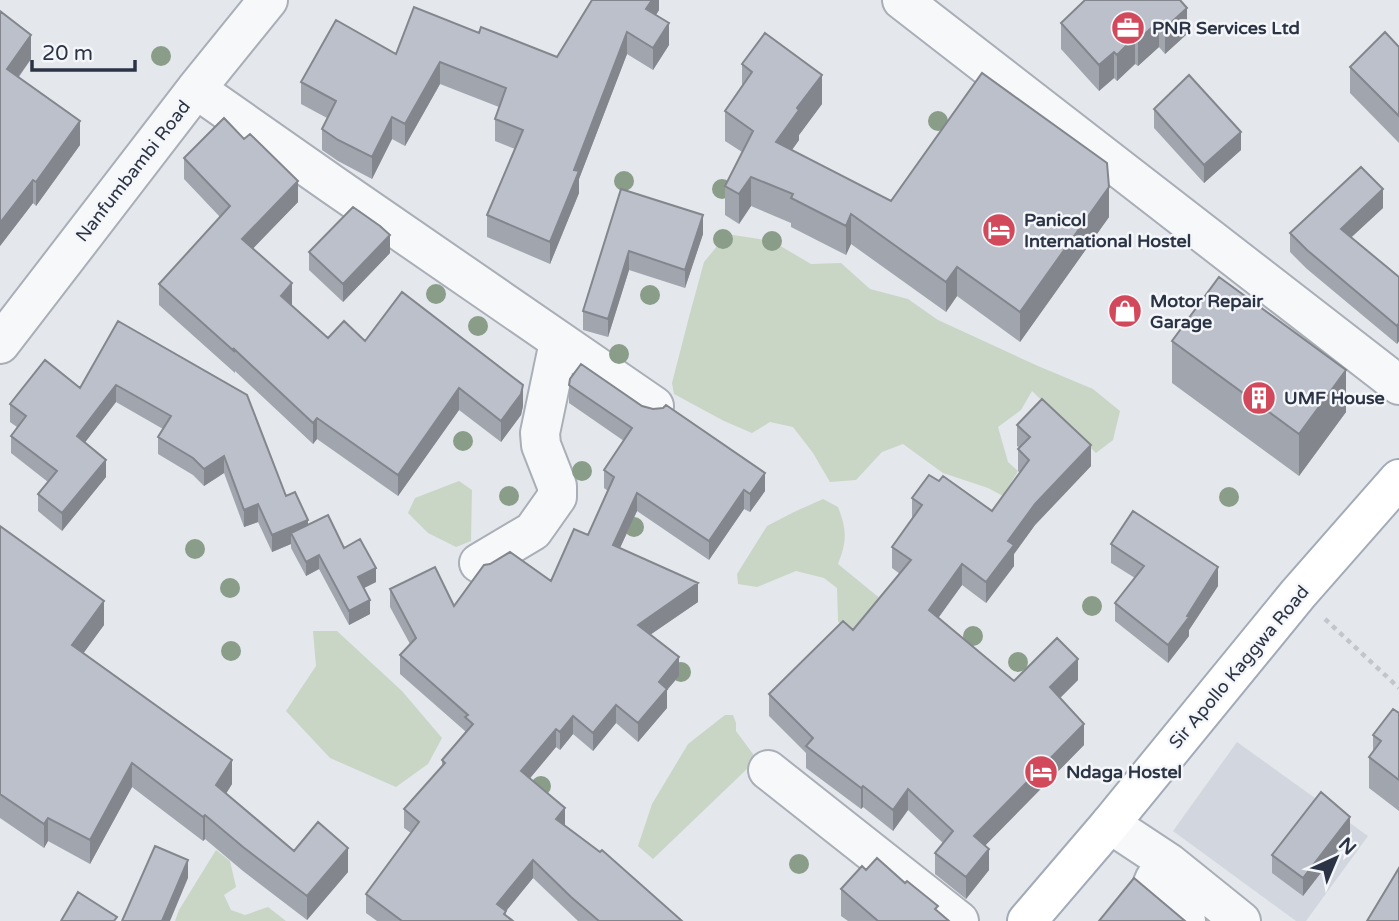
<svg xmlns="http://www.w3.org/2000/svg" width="1399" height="921" font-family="'Varela Round',sans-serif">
	<rect width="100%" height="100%" fill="#e4e7ec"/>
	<path fill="#d2d6de" d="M 1237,742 L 1368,836 L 1306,921 L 1296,921 L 1173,831 Z"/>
	<path fill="#c9d6c5" d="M 733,235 L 772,241 L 811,264 L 841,263 L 870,289 L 908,299 L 938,320 L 1038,366 L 1093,389 L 1120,411 L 1113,440 L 1096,453 L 1032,391 L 1021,410 L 998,427 L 1008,462 L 1018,471 L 1003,496 L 988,488 L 943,473 L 903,444 L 882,452 L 856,480 L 830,482 L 813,453 L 793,427 L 770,422 L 752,433 L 724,421 L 674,394 L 672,383 L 689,317 L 704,262 L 723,239 Z
		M 459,481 L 472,490 L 471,541 L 456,547 L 428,533 L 408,513 L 415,498 Z
		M 823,499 L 838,507 C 847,530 847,541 838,564 L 882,600 L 857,648 L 838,621 L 837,588 L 824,578 L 796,571 L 757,587 L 738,584 L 737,574 L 767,526 L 794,512 Z
		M 313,631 L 337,631 L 402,691 L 442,738 L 428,764 L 396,787 L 330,758 L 286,711 L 316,666 Z
		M 725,715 L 733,715 L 736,723 L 736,731 L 756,758 L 749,767 L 653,859 L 638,846 L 652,804 L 688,744 Z
		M 216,850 L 230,861 L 236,887 L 224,895 L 231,910 L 245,915 L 268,907 L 286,921 L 175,921 L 179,910 Z"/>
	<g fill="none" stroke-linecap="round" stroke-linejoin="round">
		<g stroke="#a9aeb7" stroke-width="42">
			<path id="minor" d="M 902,0 L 1399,385
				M 196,89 L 336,187 L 654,406
				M 0,344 L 196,89 L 268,0
				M 479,563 L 533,531 L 557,497 L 557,486 L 541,445 L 540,433 L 559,342
				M 768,770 L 959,921
				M 1110,824 L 1169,863 L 1241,921
				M 1169,863 C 1161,871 1152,878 1152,889 L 1159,898 L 1186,921"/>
		</g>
		<g stroke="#a3abb8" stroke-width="42">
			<path id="major" d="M 1027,921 L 1110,824 L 1298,594 L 1399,479"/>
		</g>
		<path stroke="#c2c5cb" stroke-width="4.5" stroke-dasharray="5 5" stroke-linecap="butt" d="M 1325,619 L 1399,688"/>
		<use href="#minor" stroke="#f7f8fa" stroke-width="38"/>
		<use href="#major" stroke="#fff" stroke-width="38"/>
	</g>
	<g fill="#899d89">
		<circle cx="161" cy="56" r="10"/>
		<circle cx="938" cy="121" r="10"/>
		<circle cx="624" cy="181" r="10"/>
		<circle cx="722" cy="189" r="10"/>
		<circle cx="723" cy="239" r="10"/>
		<circle cx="772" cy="241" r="10"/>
		<circle cx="436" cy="294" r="10"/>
		<circle cx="650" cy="295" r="10"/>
		<circle cx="478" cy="326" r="10"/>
		<circle cx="619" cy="354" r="10"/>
		<circle cx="463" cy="441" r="10"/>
		<circle cx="582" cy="471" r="10"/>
		<circle cx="509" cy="496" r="10"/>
		<circle cx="1229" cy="497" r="10"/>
		<circle cx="634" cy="527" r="10"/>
		<circle cx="195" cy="549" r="10"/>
		<circle cx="230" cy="588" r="10"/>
		<circle cx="1092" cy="606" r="10"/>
		<circle cx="973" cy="636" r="10"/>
		<circle cx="231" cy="651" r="10"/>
		<circle cx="1018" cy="662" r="10"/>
		<circle cx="681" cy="672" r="10"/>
		<circle cx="541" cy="786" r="10"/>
		<circle cx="799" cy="864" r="10"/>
	</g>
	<path fill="#a1a5ae" d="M 659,0 L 659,10 L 656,15 L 669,45 L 653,70 L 627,54 L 579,179 L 579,193 L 550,264 L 487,237 L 487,215 L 515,149 L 495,141 L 495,119 L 499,107 L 440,84 L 405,146 L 392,139 L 372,179 L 338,161 L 322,150 L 322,129 L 327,118 L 301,104 L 301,82 L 396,54 L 479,33 L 557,57 Z
		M 1180,0 L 1187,34 L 1165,54 L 1159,47 L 1138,66 L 1135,64 L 1117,81 L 1114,78 L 1099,91 L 1061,49 L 1061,23 Z
		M 0,11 L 31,59 L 19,77 L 80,145 L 36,206 L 33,203 L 0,246 Z
		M 1399,47 L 1399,143 L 1350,93 L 1350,67 Z
		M 742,64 L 822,104 L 799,135 L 799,140 L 792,150 L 891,201 L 1109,217 L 1020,342 L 957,296 L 946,312 L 851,244 L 846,255 L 791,227 L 791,223 L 751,206 L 739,224 L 725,215 L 725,186 L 742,152 L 725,141 L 725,111 L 742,87 Z
		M 1154,109 L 1241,150 L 1204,183 L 1154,128 Z
		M 184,158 L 298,202 L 253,248 L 292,304 L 291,305 L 328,338 L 365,341 L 523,406 L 521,415 L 501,442 L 459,410 L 398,496 L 317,439 L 313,444 L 235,371 L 235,373 L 159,305 L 159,284 L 220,217 L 184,179 Z
		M 621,189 L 703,234 L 685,288 L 629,270 L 608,337 L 583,330 L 583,311 Z
		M 1383,208 L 1351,237 L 1399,277 L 1399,341 L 1397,344 L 1307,269 L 1290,252 L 1290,233 Z
		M 309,252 L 390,253 L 343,302 L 309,270 Z
		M 118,321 L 286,496 L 308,525 L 344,548 L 376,582 L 364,588 L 370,614 L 349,625 L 319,569 L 306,576 L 291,548 L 291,544 L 272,552 L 258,522 L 244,527 L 224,473 L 204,486 L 193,475 L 158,454 L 158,437 L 163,429 L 116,402 L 85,442 L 106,477 L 62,531 L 38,511 L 38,494 L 48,482 L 11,453 L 11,436 L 17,427 L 10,422 L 10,404 L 80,388 Z
		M 1172,341 L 1346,412 L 1299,476 L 1172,383 Z
		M 569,385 L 765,491 L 750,512 L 744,509 L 709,560 L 637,511 L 620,548 L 698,602 L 650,635 L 679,676 L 667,690 L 667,708 L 638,742 L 616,723 L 593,751 L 573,734 L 560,750 L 556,747 L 530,778 L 565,826 L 682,921 L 578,921 L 533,878 L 506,911 L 506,916 L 513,921 L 377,921 L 366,913 L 366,894 L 411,833 L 404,828 L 404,809 L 442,768 L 442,760 L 465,734 L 465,731 L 400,674 L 400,655 L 410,644 L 390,607 L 390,589 L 454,606 L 551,581 L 588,535 L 608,491 L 604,488 L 604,470 L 624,441 L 569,403 Z
		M 1017,425 L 1091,466 L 1035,525 L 1014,554 L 1014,566 L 986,603 L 962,585 L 938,617 L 1014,681 L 1078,680 L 1060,698 L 1084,745 L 985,845 L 989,870 L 966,899 L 935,874 L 935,853 L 943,843 L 908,810 L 893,831 L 863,807 L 861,809 L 806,768 L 806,753 L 769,716 L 769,694 L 853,630 L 900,574 L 892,568 L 892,547 L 912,519 L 912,498 L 939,481 L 992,511 L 1020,473 L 1018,471 L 1018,449 L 1020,448 L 1017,446 Z
		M 0,526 L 104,625 L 83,653 L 232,784 L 226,794 L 294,851 L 348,872 L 307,920 L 243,871 L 205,839 L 203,841 L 132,787 L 90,864 L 48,841 L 44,848 L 0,818 Z
		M 1111,544 L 1218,586 L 1189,630 L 1189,636 L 1168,663 L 1115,621 L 1115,603 L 1135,578 L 1111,563 Z
		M 1399,713 L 1399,811 L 1369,788 L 1369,757 L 1373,752 L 1373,735 Z
		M 1350,835 L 1303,896 L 1272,873 L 1272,855 Z
		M 866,870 L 938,911 L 949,921 L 848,921 L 841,916 L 841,889 Z"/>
	<path fill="#83868d" d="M 652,0 L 659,0 L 659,10 L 646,31 L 646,9 Z
		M 1187,8 L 1187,34 L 1165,54 L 1165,28 Z
		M 1159,21 L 1159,47 L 1138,66 L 1138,40 Z
		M 669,23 L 669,45 L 653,70 L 653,48 Z
		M 627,32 L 627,54 L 579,179 L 579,193 L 550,264 L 550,242 L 574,170 Z
		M 31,35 L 31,59 L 7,92 L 7,69 Z
		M 1135,37 L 1135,64 L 1117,81 L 1117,55 Z
		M 1114,52 L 1114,78 L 1099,91 L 1099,65 Z
		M 440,62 L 440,84 L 405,146 L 405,124 Z
		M 822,75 L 822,104 L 799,135 L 799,140 L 776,172 L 776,142 L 797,108 Z
		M 392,117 L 392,139 L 372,179 L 372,157 Z
		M 80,121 L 80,145 L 36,206 L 36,182 Z
		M 1241,132 L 1241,150 L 1204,183 L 1204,165 Z
		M 751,177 L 751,206 L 739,224 L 739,194 Z
		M 33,180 L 33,203 L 0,246 L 0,223 Z
		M 298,181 L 298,202 L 242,260 L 242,239 Z
		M 1109,187 L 1109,217 L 1020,342 L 1020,312 Z
		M 1383,189 L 1383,208 L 1341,247 L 1341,229 Z
		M 851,214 L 851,244 L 846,255 L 846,226 Z
		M 703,215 L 703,234 L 685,288 L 685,270 Z
		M 390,235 L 390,253 L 343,302 L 343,284 Z
		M 629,251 L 629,270 L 608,337 L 608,319 Z
		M 957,267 L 957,296 L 946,312 L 946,282 Z
		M 292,283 L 292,304 L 281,317 L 281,296 Z
		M 1399,323 L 1399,341 L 1397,344 L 1397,326 Z
		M 1346,370 L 1346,412 L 1299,476 L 1299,434 Z
		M 116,385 L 116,402 L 77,453 L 77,436 Z
		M 523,385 L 523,406 L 521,415 L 501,442 L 501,421 Z
		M 459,388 L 459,410 L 398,496 L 398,475 Z
		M 317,418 L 317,439 L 313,444 L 313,423 Z
		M 1091,445 L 1091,466 L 1035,525 L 1014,554 L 1014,566 L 986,603 L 986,582 L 1008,541 L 1035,504 Z
		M 224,456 L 224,473 L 204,486 L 204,469 Z
		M 106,460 L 106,477 L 62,531 L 62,513 Z
		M 765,473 L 765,491 L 750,512 L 750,494 Z
		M 744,490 L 744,509 L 709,560 L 709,541 Z
		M 637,493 L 637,511 L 613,563 L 613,545 Z
		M 258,504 L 258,522 L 244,527 L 244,510 Z
		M 308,520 L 308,537 L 291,533 L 291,544 L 272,552 L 272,535 Z
		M 319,555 L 319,569 L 306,576 L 306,562 Z
		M 962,564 L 962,585 L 929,631 L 929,610 Z
		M 1218,567 L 1218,586 L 1189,630 L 1189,636 L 1168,663 L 1168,645 Z
		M 376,568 L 376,582 L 358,591 L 358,577 Z
		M 698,583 L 698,602 L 638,643 L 638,625 Z
		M 370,600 L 370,614 L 349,625 L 349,611 Z
		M 104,601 L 104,625 L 72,669 L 72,645 Z
		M 679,657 L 679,676 L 667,690 L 667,708 L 638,742 L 638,723 L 659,682 Z
		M 1078,659 L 1078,680 L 1050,708 L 1050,687 Z
		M 616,705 L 616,723 L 593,751 L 593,733 Z
		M 573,716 L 573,734 L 560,750 L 560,732 Z
		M 1084,724 L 1084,745 L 974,857 L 974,836 Z
		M 556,729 L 556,747 L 521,789 L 521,771 Z
		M 232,760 L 232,784 L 216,809 L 216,785 Z
		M 132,763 L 132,787 L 90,864 L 90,840 Z
		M 863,786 L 863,807 L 861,809 L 861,788 Z
		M 908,789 L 908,810 L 893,831 L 893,810 Z
		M 565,808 L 565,827 L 556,819 Z
		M 205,815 L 205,839 L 203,841 L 203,817 Z
		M 1350,817 L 1350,835 L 1303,896 L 1303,878 Z
		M 48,818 L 48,841 L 44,848 L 44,824 Z
		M 348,848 L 348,872 L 307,920 L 307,896 Z
		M 989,849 L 989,870 L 966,899 L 966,877 Z
		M 188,860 L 188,878 L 170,921 L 162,921 Z
		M 533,860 L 533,878 L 498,921 L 497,904 Z"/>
	<path fill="#bbc0ca" stroke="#83868d" stroke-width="2" d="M 592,0 L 652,0 L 646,9 L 669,23 L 653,48 L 627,32 L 574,170 L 579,171 L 550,242 L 487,215 L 523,130 L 495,119 L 506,88 L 440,62 L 405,124 L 392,117 L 372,157 L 338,140 L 322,129 L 336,101 L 301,82 L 336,20 L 396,54 L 414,7 L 479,33 L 481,27 L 557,57 Z
		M 1085,0 L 1180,0 L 1187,8 L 1165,28 L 1159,21 L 1138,40 L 1135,37 L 1117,55 L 1114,52 L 1099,65 L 1061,23 Z
		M 0,11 L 31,35 L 7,69 L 80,121 L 36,182 L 33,180 L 0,223 Z
		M 1385,32 L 1399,47 L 1399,116 L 1350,67 Z
		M 765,33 L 822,75 L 797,108 L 799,110 L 776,142 L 891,201 L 982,73 L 1107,163 L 1109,187 L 1020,312 L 957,267 L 946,282 L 851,214 L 846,226 L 791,198 L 793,194 L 751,177 L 739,194 L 725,186 L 753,131 L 725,111 L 752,72 L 742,64 Z
		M 1189,75 L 1241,132 L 1204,165 L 1154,109 Z
		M 224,118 L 244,139 L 250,134 L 298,181 L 242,239 L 292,283 L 281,296 L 328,338 L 344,321 L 365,341 L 402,292 L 523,385 L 521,394 L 501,421 L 459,388 L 398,475 L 317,418 L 313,423 L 233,348 L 235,352 L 159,284 L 230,206 L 184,158 Z
		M 1361,167 L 1383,189 L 1341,229 L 1399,277 L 1399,323 L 1397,326 L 1307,250 L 1290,233 Z
		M 621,189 L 703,215 L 685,270 L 629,251 L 608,319 L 583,311 Z
		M 353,207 L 380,226 L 390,235 L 343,284 L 309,252 Z
		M 1219,277 L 1346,370 L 1299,434 L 1172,341 Z
		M 118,321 L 247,395 L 286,496 L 295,492 L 308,520 L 272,535 L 258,504 L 244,510 L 224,456 L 204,469 L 193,458 L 158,437 L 171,416 L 116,385 L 77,436 L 106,460 L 62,513 L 38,494 L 57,471 L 11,436 L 26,416 L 10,404 L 45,360 L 80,388 Z
		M 581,364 L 642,406 L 653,409 L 663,408 L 666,405 L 765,473 L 750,494 L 744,490 L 709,541 L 637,493 L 613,545 L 698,583 L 638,625 L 679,657 L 659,682 L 667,689 L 638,723 L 616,705 L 593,733 L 573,716 L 560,732 L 556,729 L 521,771 L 565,808 L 556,819 L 600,852 L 602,850 L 682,921 L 599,921 L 571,897 L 533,860 L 497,904 L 506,911 L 504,914 L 513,921 L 402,921 L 366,894 L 419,822 L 404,809 L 445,763 L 442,760 L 473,724 L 465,717 L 468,715 L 400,655 L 416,638 L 390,589 L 435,567 L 454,606 L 484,565 L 490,564 L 510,552 L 551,581 L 574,529 L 588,535 L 614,477 L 604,470 L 632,428 L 569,385 L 570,379 Z
		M 1042,399 L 1091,445 L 1035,504 L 1008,541 L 1014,545 L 986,582 L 962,564 L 929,610 L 1014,681 L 1057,638 L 1078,659 L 1050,687 L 1084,724 L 974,836 L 989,849 L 966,877 L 935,853 L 953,831 L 908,789 L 893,810 L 863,786 L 861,788 L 806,746 L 813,738 L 769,694 L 843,621 L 853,630 L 911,560 L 892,547 L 922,505 L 912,498 L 929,475 L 939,481 L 943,476 L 992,511 L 1029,460 L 1018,449 L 1030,437 L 1017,425 Z
		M 1133,511 L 1218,567 L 1187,616 L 1189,617 L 1168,645 L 1115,603 L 1144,566 L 1111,544 Z
		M 328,515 L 344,548 L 360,539 L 376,568 L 358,577 L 370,600 L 349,611 L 319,555 L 306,562 L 291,533 Z
		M 0,526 L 104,601 L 72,645 L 232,760 L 216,785 L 294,851 L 318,822 L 348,848 L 307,896 L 243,847 L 205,815 L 203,817 L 132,763 L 90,840 L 48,818 L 44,824 L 0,794 Z
		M 1393,709 L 1399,713 L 1399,780 L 1369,757 L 1381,741 L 1373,735 Z
		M 1321,792 L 1350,817 L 1303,878 L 1272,855 Z
		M 155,846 L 188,860 L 162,921 L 122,921 Z
		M 877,858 L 905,883 L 907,881 L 938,906 L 935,909 L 949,921 L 878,921 L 841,889 L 862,866 L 866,870 Z
		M 1399,868 L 1399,921 L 1367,921 Z
		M 1134,878 L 1185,921 L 1099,921 Z
		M 78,892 L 117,917 L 114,921 L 61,921 Z"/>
	<defs>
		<g id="office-disc" transform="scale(1.75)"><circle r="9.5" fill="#d1495b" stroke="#f4f6f9"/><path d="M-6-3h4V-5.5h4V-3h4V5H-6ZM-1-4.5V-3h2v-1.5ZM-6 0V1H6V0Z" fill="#fff"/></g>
		<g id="hotel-disc" transform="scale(1.75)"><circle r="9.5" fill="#d1495b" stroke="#f4f6f9"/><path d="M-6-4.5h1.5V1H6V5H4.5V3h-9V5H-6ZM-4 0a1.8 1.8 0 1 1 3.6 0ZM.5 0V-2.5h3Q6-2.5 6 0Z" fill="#fff"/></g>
		<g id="shop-disc" transform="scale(1.75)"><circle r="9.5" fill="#d1495b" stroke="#f4f6f9"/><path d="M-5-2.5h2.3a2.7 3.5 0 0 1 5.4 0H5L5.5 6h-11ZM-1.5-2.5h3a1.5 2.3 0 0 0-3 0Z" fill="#fff"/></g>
		<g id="building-disc" transform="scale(1.75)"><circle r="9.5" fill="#d1495b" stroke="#f4f6f9"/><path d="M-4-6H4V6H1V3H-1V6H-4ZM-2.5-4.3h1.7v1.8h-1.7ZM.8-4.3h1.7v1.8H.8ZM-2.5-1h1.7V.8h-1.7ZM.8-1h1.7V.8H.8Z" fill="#fff"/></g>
	</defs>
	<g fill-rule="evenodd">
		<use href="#office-disc" x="1128" y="28"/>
		<use href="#hotel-disc" x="999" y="230"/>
		<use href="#shop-disc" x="1125" y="311"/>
		<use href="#building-disc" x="1259" y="398"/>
		<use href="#hotel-disc" x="1041" y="772"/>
	</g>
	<g text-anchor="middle" stroke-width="5" stroke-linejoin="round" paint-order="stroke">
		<g font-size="18" font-weight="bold" fill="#2b3445" stroke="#f4f6f9" text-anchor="start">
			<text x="1152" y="34">PNR Services Ltd</text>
			<text x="1024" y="226">Panicol<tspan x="1024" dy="21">International Hostel</tspan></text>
			<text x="1150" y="307">Motor Repair<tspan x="1150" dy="21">Garage</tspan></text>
			<text x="1284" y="404">UMF House</text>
			<text x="1066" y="778">Ndaga Hostel</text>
		</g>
		<g font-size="18" fill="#2b3445" stroke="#f4f6f9">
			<text transform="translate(133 171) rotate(-52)" y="6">Nanfumbambi Road</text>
			<text transform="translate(1239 667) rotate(-50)" y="6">Sir Apollo Kaggwa Road</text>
		</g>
	</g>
	<g transform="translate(1336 858) rotate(44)" stroke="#f4f6f9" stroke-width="5" paint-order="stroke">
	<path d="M0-5L12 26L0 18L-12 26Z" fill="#2b3445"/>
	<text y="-10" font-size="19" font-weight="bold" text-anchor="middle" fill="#2b3445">N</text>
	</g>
	<path d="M32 60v10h103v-10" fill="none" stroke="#2b3445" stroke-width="3.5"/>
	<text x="42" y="60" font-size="21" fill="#2b3445" stroke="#f4f6f9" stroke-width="5" paint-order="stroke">20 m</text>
</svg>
